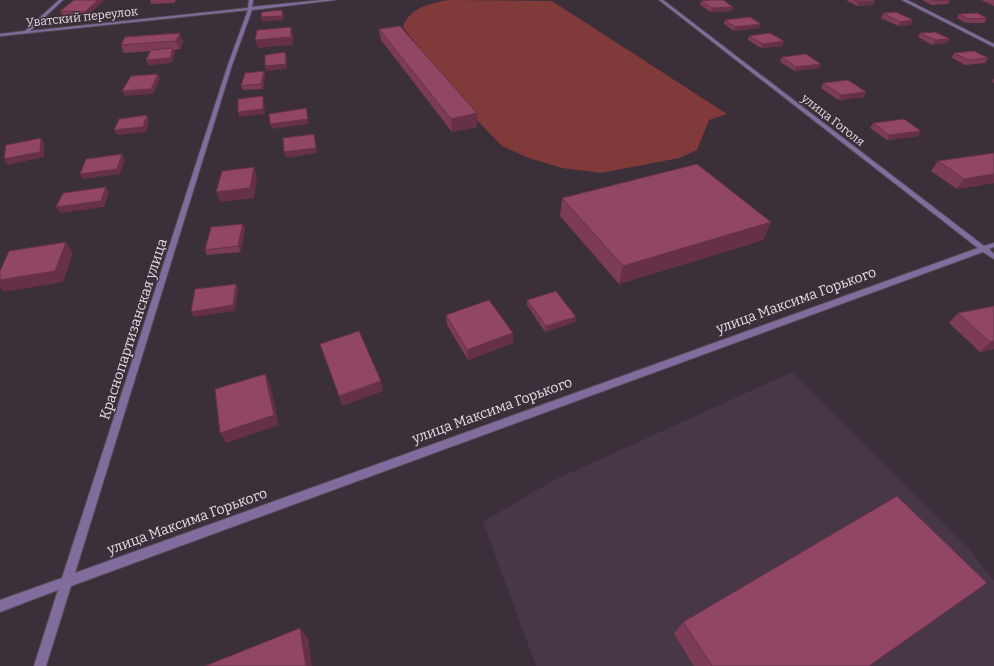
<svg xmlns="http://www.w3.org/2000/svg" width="994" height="666" font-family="Bitter,serif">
	<rect width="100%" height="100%" fill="#3b2f3a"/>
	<path fill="#483747" d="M 792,372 L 968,548 L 994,581 L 994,666 L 536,666 L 483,522 L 552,481 Z"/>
	<path fill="#7f3a39" d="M 448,0 L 552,1 L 727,114 L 709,120 L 697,150 L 679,158 L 601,173 L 562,168 L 529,158 L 502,146 L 471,114 L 403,27 C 410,7 429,4 448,0 Z"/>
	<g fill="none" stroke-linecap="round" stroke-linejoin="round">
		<g stroke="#564b55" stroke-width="2">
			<path id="street" d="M 59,0 L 63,0 L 30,31 L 248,8 L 249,0 L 253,0 L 252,7 L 323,0 L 335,0 L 252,10 L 232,65 L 75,573 L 978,248 L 659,0 L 663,0 L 984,246 L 994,243 L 994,247 L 989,249 L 994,254 L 994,259 L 983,252 L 71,586 L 46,666 L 34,666 L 58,590 L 0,612 L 0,600 L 62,578 L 228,65 L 248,10 L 0,36 L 0,34 L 25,31 Z
				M 902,0 L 907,0 L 994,44 L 994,47 Z"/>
		</g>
		<use href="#street" fill="#806d9d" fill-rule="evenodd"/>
	</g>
	<path fill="#7d3c56" d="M 104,0 L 87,16 L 63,15 L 60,11 Z
		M 150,0 L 176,0 L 174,3 L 151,4 Z
		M 847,0 L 873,0 L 873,5 L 857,6 L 847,1 Z
		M 924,0 L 950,0 L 948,4 L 932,5 L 923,1 Z
		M 981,0 L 994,0 L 994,6 Z
		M 701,1 L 732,11 L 711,12 L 700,5 Z
		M 883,13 L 911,25 L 898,26 L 881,18 Z
		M 959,14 L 987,18 L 984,23 L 966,23 L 957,18 Z
		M 725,20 L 759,28 L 734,31 L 724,24 Z
		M 379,29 L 477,127 L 452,132 L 381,40 Z
		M 920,33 L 947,43 L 932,45 L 918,37 Z
		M 749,36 L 783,46 L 761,48 L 748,40 Z
		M 125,37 L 183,42 L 180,49 L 174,50 L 175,53 L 171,63 L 148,65 L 146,60 L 150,51 L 124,53 L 121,45 Z
		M 954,53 L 988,58 L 985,63 L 965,65 L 952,58 Z
		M 782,57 L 819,68 L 795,71 L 780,62 Z
		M 265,76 L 263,89 L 243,90 L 241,86 Z
		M 994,78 L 994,83 L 992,82 Z
		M 823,83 L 866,92 L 864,97 L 838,100 L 821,88 Z
		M 873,123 L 919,136 L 887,140 L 870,128 Z
		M 994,153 L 994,183 L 957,189 L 931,171 L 938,161 Z
		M 562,198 L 771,222 L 763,240 L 619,284 L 560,216 Z
		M 243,224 L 245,230 L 240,252 L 207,255 L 205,250 Z
		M 527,300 L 575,322 L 545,332 L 527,305 Z
		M 994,306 L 994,349 L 980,352 L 949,323 L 958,313 Z
		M 446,315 L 513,343 L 468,360 L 447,325 Z
		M 683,622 L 869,666 L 694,666 L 674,634 Z"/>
	<path fill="#663146" d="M 98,0 L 104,0 L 87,16 L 85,12 Z
		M 875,1 L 873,5 L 857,6 L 859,2 Z
		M 733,7 L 732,11 L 711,12 L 712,8 Z
		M 282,10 L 284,15 L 283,20 L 262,22 L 261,17 Z
		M 913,20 L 911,25 L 898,26 L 900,22 Z
		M 761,24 L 759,28 L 734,31 L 735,27 Z
		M 291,27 L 293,36 L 293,45 L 258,48 L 255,40 Z
		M 180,33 L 183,42 L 180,49 L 176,41 Z
		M 950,39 L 947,43 L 932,45 L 935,40 Z
		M 784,41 L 783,46 L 761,48 L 763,44 Z
		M 173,48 L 175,53 L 171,63 L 148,65 L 146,60 Z
		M 285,52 L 287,57 L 287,69 L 266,71 L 265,66 Z
		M 821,64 L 819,68 L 795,71 L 796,67 Z
		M 264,71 L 265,76 L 263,89 L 261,84 Z
		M 158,74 L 160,79 L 153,94 L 125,96 L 122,91 Z
		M 866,92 L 864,97 L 838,100 L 841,95 Z
		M 263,96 L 264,101 L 265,114 L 239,117 L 238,112 Z
		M 306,108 L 309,124 L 272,129 L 270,124 Z
		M 477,113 L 477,127 L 452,132 L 451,119 Z
		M 147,115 L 149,120 L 146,132 L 117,135 L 114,130 Z
		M 921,131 L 919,136 L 887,140 L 889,135 Z
		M 314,134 L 317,153 L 286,158 L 284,152 Z
		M 41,138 L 44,143 L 44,157 L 7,165 L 4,159 Z
		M 122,154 L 125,160 L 120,174 L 83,179 L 80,174 Z
		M 254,167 L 257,177 L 254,198 L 221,202 L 216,192 Z
		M 994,174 L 994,183 L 957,189 L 964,179 Z
		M 106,187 L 109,192 L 104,207 L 60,213 L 56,207 Z
		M 771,222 L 763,240 L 619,284 L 623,266 Z
		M 243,224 L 245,230 L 240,252 L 238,246 Z
		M 66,242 L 73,253 L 63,282 L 4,292 L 0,287 L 0,280 Z
		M 236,284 L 238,289 L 235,311 L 194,317 L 191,312 Z
		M 576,317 L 575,322 L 545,332 L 546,326 Z
		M 513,333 L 513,343 L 468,360 L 467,350 Z
		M 994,341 L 994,349 L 980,352 L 990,342 Z
		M 265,374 L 270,384 L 279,425 L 226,443 L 220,433 Z
		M 381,381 L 383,391 L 342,406 L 339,396 Z
		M 300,628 L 308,638 L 312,666 L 306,666 Z"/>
	<path fill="#914664" stroke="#663146" d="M 74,0 L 98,0 L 85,12 L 60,11 Z
		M 710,0 L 723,0 L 733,7 L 712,8 L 701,1 Z
		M 855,0 L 873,0 L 875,1 L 859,2 Z
		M 932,0 L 950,0 L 934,1 Z
		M 282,10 L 282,16 L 261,17 L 262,12 Z
		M 896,12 L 913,20 L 900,22 L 883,13 Z
		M 977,13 L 987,18 L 968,19 L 959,14 Z
		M 750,17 L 761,24 L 735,27 L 725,20 Z
		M 400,26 L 477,113 L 451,119 L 379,29 Z
		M 291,27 L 291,37 L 255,40 L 257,30 Z
		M 935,32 L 950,39 L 935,40 L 920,33 Z
		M 180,33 L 176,41 L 121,45 L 125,37 Z
		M 770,33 L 784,41 L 763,44 L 749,36 Z
		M 173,48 L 170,58 L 146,60 L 151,50 Z
		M 974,51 L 988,58 L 968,60 L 954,53 Z
		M 285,52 L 286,64 L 265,66 L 265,55 Z
		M 806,54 L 821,64 L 796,67 L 782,57 Z
		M 264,71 L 261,84 L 241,86 L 245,73 Z
		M 158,74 L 151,89 L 122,91 L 131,76 Z
		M 848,80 L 866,92 L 841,95 L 823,83 Z
		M 263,96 L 263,109 L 238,112 L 238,99 Z
		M 306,108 L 308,119 L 270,124 L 269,114 Z
		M 147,115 L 143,127 L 114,130 L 119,119 Z
		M 904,119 L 921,131 L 889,135 L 873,123 Z
		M 314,134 L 316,148 L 284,152 L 283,138 Z
		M 41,138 L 40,152 L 4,159 L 6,145 Z
		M 994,153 L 994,174 L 964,179 L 938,161 Z
		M 122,154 L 117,169 L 80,174 L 86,159 Z
		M 697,164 L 771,222 L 623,266 L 562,198 Z
		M 254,167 L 250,188 L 216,192 L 222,171 Z
		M 106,187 L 101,201 L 56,207 L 63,193 Z
		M 243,224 L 238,246 L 205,250 L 211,227 Z
		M 66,242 L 55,271 L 0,280 L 0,271 L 9,251 Z
		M 236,284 L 233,305 L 191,312 L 195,289 Z
		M 556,291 L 576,317 L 546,326 L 527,300 Z
		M 489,300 L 513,333 L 467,350 L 446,315 Z
		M 994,306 L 994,341 L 990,342 L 958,313 Z
		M 359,331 L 381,381 L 339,396 L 320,344 Z
		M 265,374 L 274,415 L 220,433 L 215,389 Z
		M 897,496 L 987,583 L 869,666 L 712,666 L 683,622 Z
		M 300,628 L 306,666 L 205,666 Z"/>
	<g text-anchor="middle" stroke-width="3" stroke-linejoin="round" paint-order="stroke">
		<g font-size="12" fill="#e4dce3" stroke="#3b2f3a">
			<text transform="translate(82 17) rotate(-6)" y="4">Уватский переулок</text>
			<text transform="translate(833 120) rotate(38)" y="4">улица Гоголя</text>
		</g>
		<g font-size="14" fill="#e4dce3" stroke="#3b2f3a">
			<text transform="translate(796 300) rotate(-20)" y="5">улица Максима Горького</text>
			<text transform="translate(133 329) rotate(-72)" y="5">Краснопартизанская улица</text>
			<text transform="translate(492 410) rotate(-20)" y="5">улица Максима Горького</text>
			<text transform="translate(187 521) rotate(-20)" y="5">улица Максима Горького</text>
		</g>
	</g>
</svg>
